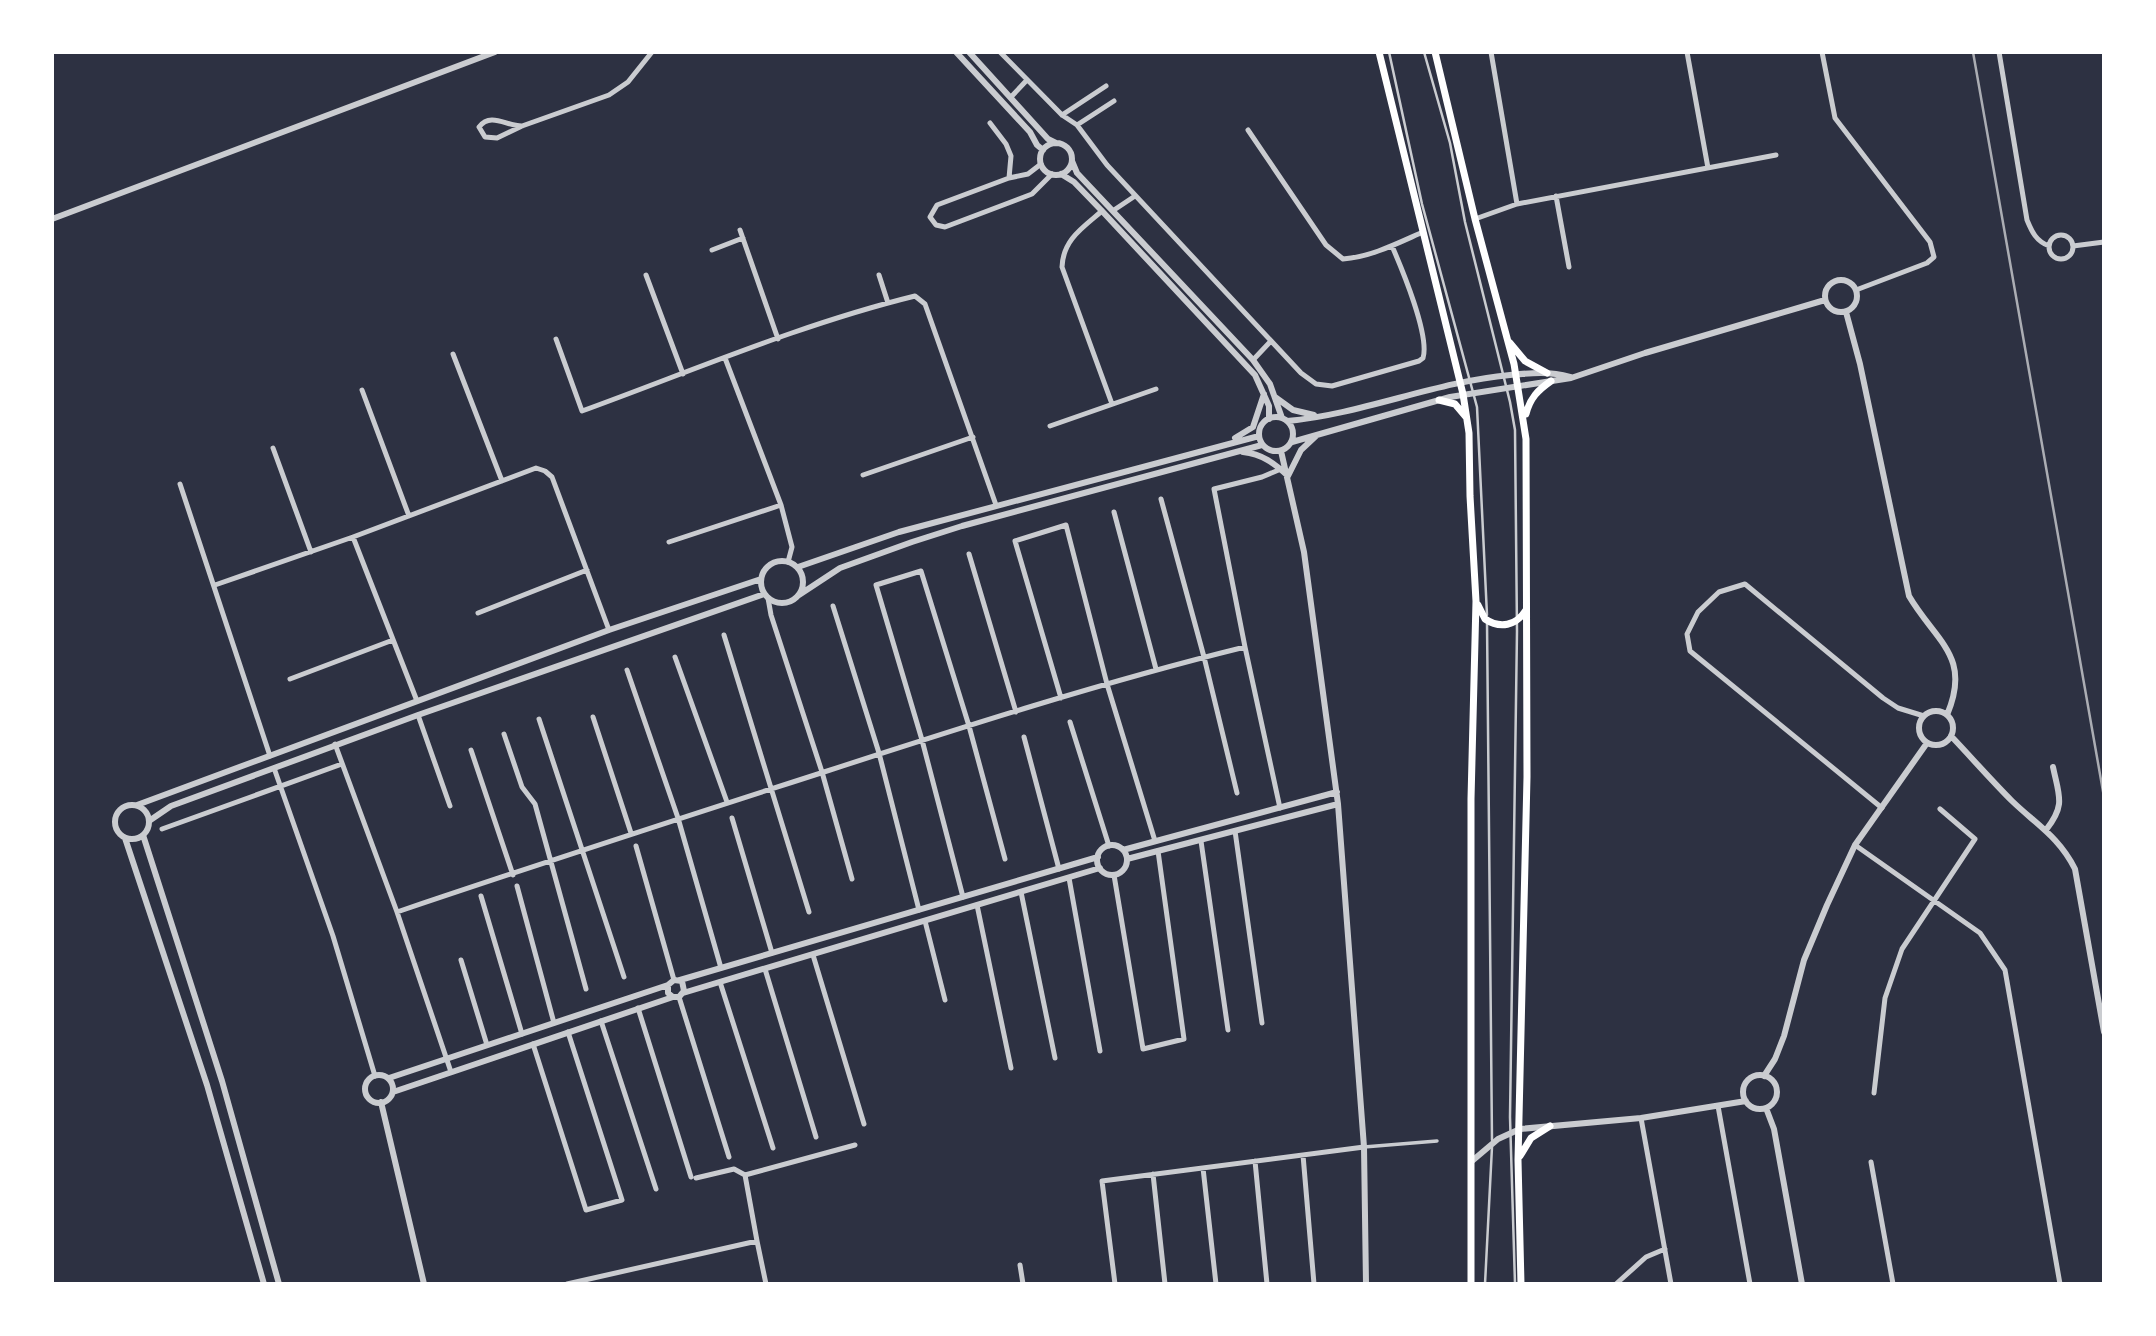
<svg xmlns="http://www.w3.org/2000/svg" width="2156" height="1336" font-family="Montserrat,sans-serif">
	<rect width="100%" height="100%" fill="#2d3142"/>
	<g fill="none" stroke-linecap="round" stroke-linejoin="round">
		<path stroke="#caccd0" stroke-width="2.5" d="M 1389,52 L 1422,204 L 1477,407 L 1487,615
			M 1424,52 L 1450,143 L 1465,222 L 1510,402 L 1515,430 L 1517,631 L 1510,1117 L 1515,1284
			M 1487,622 L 1492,1140
			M 1485,1284 L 1492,1147"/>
		<path stroke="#caccd0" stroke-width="3.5" d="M 1364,1147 L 1437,1141"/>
		<path stroke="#caccd0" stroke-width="5" d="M 1000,52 L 1062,115 L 1077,125 L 1107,165 L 1301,373 L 1316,384 L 1332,386 L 1419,361 L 1423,358 C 1430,336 1402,269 1392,246
			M 1491,52 L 1517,204
			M 1687,52 L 1708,168
			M 1822,52 L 1835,118 L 1930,242 L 1934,257 L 1927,263 L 1856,290
			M 1999,52 L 2027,220 C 2032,232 2036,241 2049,246
			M 1011,97 L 1026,81
			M 1062,115 L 1106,86
			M 990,123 L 1006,144 L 1011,156 L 1009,178
			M 1077,125 L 1114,101
			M 522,126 C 506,126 491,112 479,127 L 485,137 L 497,138 L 522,126 L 609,95 L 628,82 L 652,52
			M 1248,130 L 1326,245 L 1343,259 C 1371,257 1398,243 1423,232
			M 1041,164 L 1028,174 L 1009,178 L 937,205 L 930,217 L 936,225 L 945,227 L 1032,194 L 1052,174
			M 1556,196 L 1569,267
			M 1114,210 L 1135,196
			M 1102,211 C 1082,228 1063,240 1062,267 L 1112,404
			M 1475,219 L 1517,204 L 1776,155
			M 740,230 L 778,339
			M2049 247a12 12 0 1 1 24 0a12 12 0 1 1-24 0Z
			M 2073,246 L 2104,242
			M 712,250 L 743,238
			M 646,275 L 683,374
			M 879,275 L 888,303
			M 556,339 L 582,411 C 692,371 801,324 915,296 L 925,304 L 996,505
			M 453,354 L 502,481
			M 725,358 L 781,505 L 792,547 L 788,562
			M 1253,360 L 1270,342
			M 362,390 L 409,516
			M 1050,426 L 1156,389
			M 273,448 L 311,552
			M 863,475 L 973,437
			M 180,484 L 270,756
			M 1161,499 L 1204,657 L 1237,793
			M 1114,512 L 1156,669
			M 353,537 L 417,701
			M 669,542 L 781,505
			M 969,554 L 1016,712
			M 215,585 L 353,537 L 536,468 L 545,471 L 552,477 L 609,630
			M 768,598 L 771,615 L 822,772 L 852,879
			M 833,606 L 879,753 L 919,910
			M 478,613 L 587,570
			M 724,635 L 809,912
			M 675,657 L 727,802
			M 627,670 L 678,818 L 721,968
			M 290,679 L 393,640
			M 1061,698 L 1015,541 L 1066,525 L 1107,684 L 1155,841
			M 418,715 L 450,806
			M 593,717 L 631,833
			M 539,719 L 624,977
			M 1070,722 L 1109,846
			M 504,734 L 522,787 L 535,804 L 586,989
			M 1024,737 L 1059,869
			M 335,744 L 397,912 L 451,1072
			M 471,750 L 513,875
			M 274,768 L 333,936 L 375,1076
			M 1280,808 L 1245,647 L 1214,489 L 1262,477 L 1281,469
			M 1882,808 L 1690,651 L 1687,634 L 1698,612 L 1719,592 L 1745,584 L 1883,698 L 1898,708 L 1924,716
			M 732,818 L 772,953
			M 162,829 L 342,764
			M 1235,831 L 1262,1023
			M 1201,841 L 1228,1030
			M 1855,845 L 1980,933 L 2005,970 L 2060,1284
			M 636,846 L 674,980
			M 1114,875 L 1143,1049 L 1184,1039 L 1158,851
			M 1069,878 L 1100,1051
			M 517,886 L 554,1023
			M 1021,892 L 1055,1058
			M 481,896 L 522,1034
			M 963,897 L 922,740 L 876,585 L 921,571 L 969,726 L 1005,859
			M 977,905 L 1011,1068
			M 397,912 C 539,864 681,818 824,772 C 963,727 1103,682 1245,647
			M 925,921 L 945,1000
			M 813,955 L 864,1124
			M 461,960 L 487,1045
			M 765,969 L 816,1137
			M 720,982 L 773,1148
			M 679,997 L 729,1157
			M 638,1008 L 691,1177
			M 601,1021 L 656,1189
			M 533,1044 L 586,1210 L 622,1200 L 568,1032
			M 1874,1093 L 1885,998 L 1902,949 L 1975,839 L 1940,809
			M 1718,1106 L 1750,1284
			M 1641,1118 L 1671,1284
			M 1303,1155 L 1314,1284
			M 1255,1161 L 1267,1284
			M 1871,1162 L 1893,1284
			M 1203,1168 L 1216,1284
			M 1153,1174 L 1165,1284
			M 696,1178 L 734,1169 L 745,1175
			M 757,1241 L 745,1175 L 855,1145
			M 1020,1265 L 1023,1284
			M 567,1284 L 757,1241 L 766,1284
			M 1115,1284 L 1102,1181 L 1364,1147
			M 1616,1284 L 1646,1257 L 1665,1249"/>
		<path stroke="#caccd0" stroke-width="6" d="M 956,52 L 1030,132 L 1037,145 L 1043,150
			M 969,52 L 1048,139 L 1056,143
			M1040 159a16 16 0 1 1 32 0a16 16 0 1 1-32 0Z
			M 1072,161 L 1077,173 L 1253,360 L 1270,384 L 1282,418
			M 1061,174 L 1074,182 L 1102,211 L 1255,375 L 1269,406 L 1269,419
			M 52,219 L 495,52
			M1825 296a16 16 0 1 1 32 0a16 16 0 1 1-32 0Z
			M 1846,312 L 1860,364 L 1909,596 C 1936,642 1972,656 1947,715
			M 1275,397 L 1293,410 L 1314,415
			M1259 434a17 17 0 1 1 34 0a17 17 0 1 1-34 0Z
			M 1287,421 C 1363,414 1434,382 1510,375 C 1531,373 1549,371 1570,377
			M 1235,438 L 1253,427 L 1264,394
			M 1292,442 L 1450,397 L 1571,378 L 1645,353 L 1825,300
			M 1281,451 L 1304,552 L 1338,804 L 1364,1147 L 1366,1284
			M 1243,452 C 1262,454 1274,463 1288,476 L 1301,450 L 1317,435
			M761 582a21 21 0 1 1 42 0a21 21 0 1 1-42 0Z
			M 798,567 L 899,532 L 1259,436
			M 799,595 L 840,568 L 912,542 L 962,526 L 1262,445
			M1919 728a17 17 0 1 1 34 0a17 17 0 1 1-34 0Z
			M 1951,736 C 1971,757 1991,780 2012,801 C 2037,825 2059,837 2075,869 L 2104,1032
			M115 822a17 17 0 1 1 34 0a17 17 0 1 1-34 0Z
			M 137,805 L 609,630 L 761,579
			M 149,821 L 171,806 L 418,715 L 764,594
			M 2046,830 C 2066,805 2059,796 2053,767
			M 143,835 L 222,1081 L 279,1284
			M 125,838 L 207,1085 L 264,1284
			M1097 860a15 15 0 1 1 30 0a15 15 0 1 1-30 0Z
			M 1123,850 L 1337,792
			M 1127,859 L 1338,804
			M 680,980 L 1098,857
			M 683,993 L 1100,868
			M1743 1092a17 17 0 1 1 34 0a17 17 0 1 1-34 0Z
			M365 1089a14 14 0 1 1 28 0a14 14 0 1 1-28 0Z
			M 1764,1076 L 1775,1059 L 1784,1036 L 1804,960 L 1827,905 L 1855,845 L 1927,743
			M 389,1078 L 668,985 L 674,980 L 682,981 L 684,991 L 679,997 L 673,997 L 668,993 L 668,985
			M 393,1092 L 673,997
			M 381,1102 L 424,1284
			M 1766,1108 L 1774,1129 L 1802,1284
			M 1472,1161 L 1498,1139 L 1520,1129 L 1641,1118 L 1746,1101"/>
		<path stroke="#fff" stroke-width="7" d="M 1379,52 L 1463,394 L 1469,433 L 1470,496 L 1476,601 L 1471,799 L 1471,1284
			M 1435,52 L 1475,219 L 1514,364 L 1526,439 L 1527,777 L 1518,1160 L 1521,1284
			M 1510,343 L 1525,361 L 1547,373
			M 1439,400 L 1455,404 L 1466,417
			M 1526,414 C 1530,398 1538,390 1551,381
			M 1478,605 L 1485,619 C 1500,629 1516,626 1526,610
			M 1520,1156 L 1531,1138 L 1550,1126"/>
		<path stroke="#abadb3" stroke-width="2.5" d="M 1973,52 L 2104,797"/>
	</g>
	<rect width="2156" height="1336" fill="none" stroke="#ffffff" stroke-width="108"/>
</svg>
